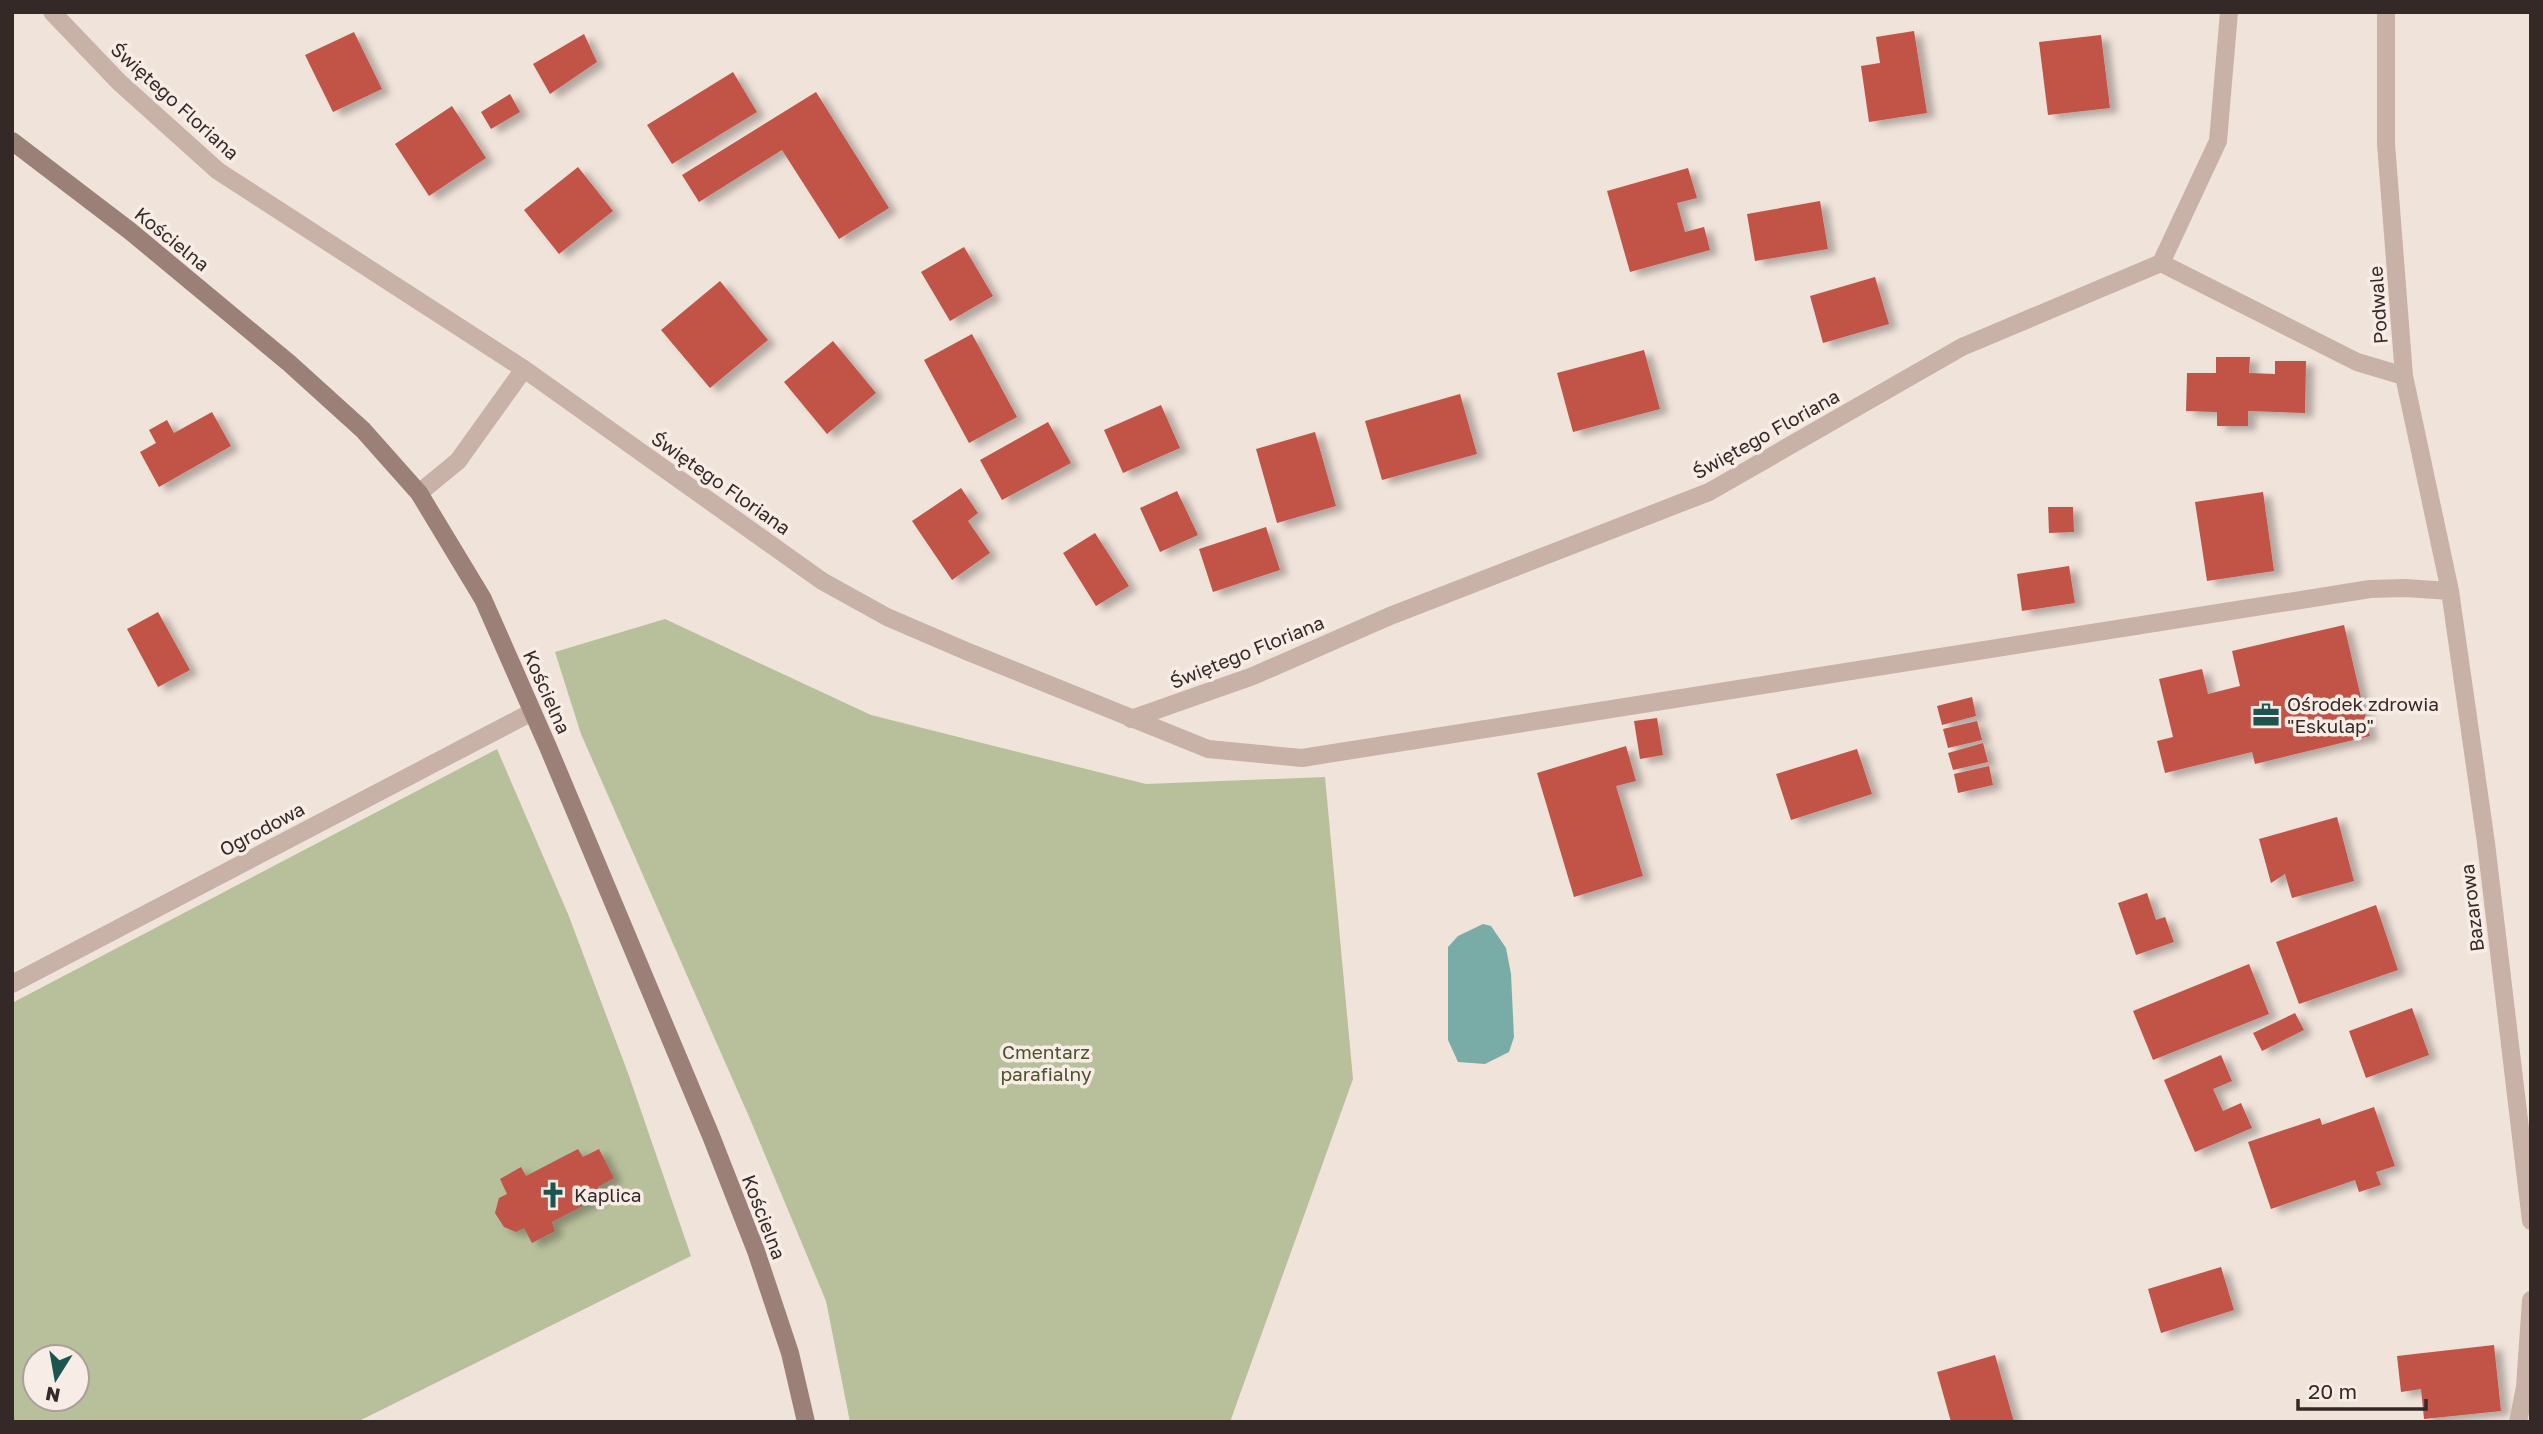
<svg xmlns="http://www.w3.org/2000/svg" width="2543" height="1434" font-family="'Golos Text',sans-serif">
	<defs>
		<filter id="shadow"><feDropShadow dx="8" dy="4.5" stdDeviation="3.5" flood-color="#0004"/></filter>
	</defs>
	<rect width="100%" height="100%" fill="#f0e3da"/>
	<path fill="#b8bf9b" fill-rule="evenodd" d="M 665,619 L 871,715 L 1146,784 L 1325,777 L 1353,1079 L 1230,1422 L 850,1422 L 826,1301 L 750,1119 L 581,734 L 555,652 Z
		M 497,749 L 568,914 L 628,1073 L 691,1256 L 357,1422 L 12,1422 L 12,1003 ZM 35,1357 L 77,1357 L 77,1399 L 35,1399 Z"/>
	<path fill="#7aaca7" d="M 1483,924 L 1491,926 L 1506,948 L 1511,974 L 1514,1037 L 1509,1052 L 1485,1064 L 1458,1062 L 1448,1040 L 1448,947 L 1458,936 Z"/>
	<path fill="#c15347" filter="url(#shadow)" d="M 1914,31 L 1927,113 L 1869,122 L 1861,66 L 1880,63 L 1876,37 Z
		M 354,32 L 382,89 L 333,112 L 305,55 Z
		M 584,34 L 597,62 L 550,94 L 533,64 Z
		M 2101,35 L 2110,108 L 2048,115 L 2039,42 Z
		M 733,72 L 757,112 L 672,164 L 647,125 Z
		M 816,92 L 889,208 L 839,239 L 782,150 L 699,202 L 682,175 Z
		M 510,94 L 520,112 L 491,129 L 481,112 Z
		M 452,106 L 486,158 L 429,196 L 395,144 Z
		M 578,167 L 613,211 L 559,254 L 524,210 Z
		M 1688,168 L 1697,198 L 1677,203 L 1685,232 L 1704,227 L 1710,250 L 1630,272 L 1607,191 Z
		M 1820,201 L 1828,249 L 1755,261 L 1747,214 Z
		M 964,247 L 993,296 L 950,321 L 921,272 Z
		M 1875,277 L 1889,324 L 1823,343 L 1810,296 Z
		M 720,281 L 768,340 L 710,388 L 661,330 Z
		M 972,334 L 1017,417 L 969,443 L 924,360 Z
		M 833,341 L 876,393 L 827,434 L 784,382 Z
		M 1644,350 L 1660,409 L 1573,432 L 1557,373 Z
		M 2216,357 L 2250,357 L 2249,373 L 2275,374 L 2275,361 L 2306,361 L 2305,413 L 2248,411 L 2248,426 L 2217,426 L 2217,412 L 2186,411 L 2187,373 L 2216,373 Z
		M 1460,394 L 1477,454 L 1382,480 L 1365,421 Z
		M 1161,405 L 1180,448 L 1123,473 L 1104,430 Z
		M 212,412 L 231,446 L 159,487 L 140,452 L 156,443 L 149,430 L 167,420 L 174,433 Z
		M 1048,422 L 1071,463 L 1002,500 L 980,460 Z
		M 1315,432 L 1336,506 L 1277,523 L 1256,449 Z
		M 961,488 L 978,513 L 968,521 L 990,553 L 952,580 L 912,521 Z
		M 1177,491 L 1198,535 L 1160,552 L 1140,508 Z
		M 2263,492 L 2274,571 L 2207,581 L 2195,502 Z
		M 2048,507 L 2073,507 L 2074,532 L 2049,533 Z
		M 1266,527 L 1280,570 L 1213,592 L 1199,549 Z
		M 1095,533 L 1129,586 L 1096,606 L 1063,553 Z
		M 2069,566 L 2075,603 L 2022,611 L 2017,574 Z
		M 158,612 L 190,670 L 158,687 L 127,629 Z
		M 2344,625 L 2370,736 L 2255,764 L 2252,752 L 2165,773 L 2157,741 L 2173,737 L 2159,679 L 2202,669 L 2208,694 L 2240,686 L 2232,651 Z
		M 1972,697 L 1976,716 L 1942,725 L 1937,706 Z
		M 1657,718 L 1663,755 L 1640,759 L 1634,721 Z
		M 1977,721 L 1982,740 L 1948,748 L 1943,729 Z
		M 1983,743 L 1988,762 L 1953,770 L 1948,753 Z
		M 1626,746 L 1636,781 L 1616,786 L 1643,876 L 1574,897 L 1537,773 Z
		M 1857,749 L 1872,794 L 1791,820 L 1776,774 Z
		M 1989,766 L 1993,785 L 1958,793 L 1954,774 Z
		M 2337,817 L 2354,881 L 2292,898 L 2285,874 L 2271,883 L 2259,839 Z
		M 2147,893 L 2156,920 L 2165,917 L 2174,942 L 2136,955 L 2118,903 Z
		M 2376,905 L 2398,970 L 2299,1004 L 2276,942 Z
		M 2249,964 L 2269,1014 L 2153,1060 L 2133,1011 Z
		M 2412,1008 L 2429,1055 L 2366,1078 L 2349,1031 Z
		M 2295,1013 L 2304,1030 L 2262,1051 L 2253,1033 Z
		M 2221,1055 L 2232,1081 L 2213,1089 L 2223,1111 L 2241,1103 L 2252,1128 L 2195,1152 L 2164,1080 Z
		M 2374,1107 L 2395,1166 L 2376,1172 L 2381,1185 L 2359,1192 L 2355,1180 L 2271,1209 L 2248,1142 L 2320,1118 L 2322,1125 Z
		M 578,1149 L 583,1157 L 599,1149 L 614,1178 L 598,1187 L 602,1196 L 552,1222 L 555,1231 L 532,1243 L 524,1228 L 516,1232 L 504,1227 L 495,1213 L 499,1198 L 507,1194 L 500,1179 L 521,1167 L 526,1176 Z
		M 2221,1267 L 2234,1310 L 2161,1333 L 2148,1289 Z
		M 2494,1345 L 2501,1411 L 2424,1419 L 2421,1389 L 2401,1392 L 2397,1356 Z
		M 1995,1355 L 2014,1422 L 1951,1422 L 1937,1372 Z"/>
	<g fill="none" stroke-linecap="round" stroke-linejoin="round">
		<path stroke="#c8b1a7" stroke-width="18" d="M 52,12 L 119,82 L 218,171 L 524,369
			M 2386,12 L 2386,144 L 2404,376 L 2450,591 L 2486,843 L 2531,1221
			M 2161,263 L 2218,141 L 2229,12
			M 419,493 L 458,461 L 524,369 L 822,581 L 887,617 L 966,651 L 1208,749 L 1302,758 L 2370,589 L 2405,588 L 2450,591
			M 1131,719 L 1253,676 L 1390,616 L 1709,492 L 1962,347 L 2161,263 L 2357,362 L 2404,376
			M 12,984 L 532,712
			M 2518,1422 L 2525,1387 L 2531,1300"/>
		<path stroke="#9b8078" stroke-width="18" d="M 12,141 L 130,231 L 289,363 L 363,430 L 419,493 L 483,599 L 548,747 L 711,1136 L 756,1251 L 790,1353 L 806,1422"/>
	</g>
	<defs>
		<g id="office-bare" transform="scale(2.1)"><path d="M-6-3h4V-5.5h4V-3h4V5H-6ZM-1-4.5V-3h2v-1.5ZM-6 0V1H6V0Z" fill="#1e5450" stroke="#f8ede6" stroke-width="2.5" paint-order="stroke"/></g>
		<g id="church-bare" transform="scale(2.1)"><path d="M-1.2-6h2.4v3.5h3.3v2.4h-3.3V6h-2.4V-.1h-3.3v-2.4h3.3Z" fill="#1e5450" stroke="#f8ede6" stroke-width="2.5" paint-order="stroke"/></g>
	</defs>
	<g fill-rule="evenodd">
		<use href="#office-bare" x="2266" y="715"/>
		<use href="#church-bare" x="553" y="1195"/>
	</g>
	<g text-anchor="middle" stroke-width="7" stroke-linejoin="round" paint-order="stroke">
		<g font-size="19" fill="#342927" stroke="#f8ede6">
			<text transform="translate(175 101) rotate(42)" y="7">Świętego Floriana</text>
			<text transform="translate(172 239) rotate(39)" y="7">Kościelna</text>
			<text transform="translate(2378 305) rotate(-94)" y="7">Podwale</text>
			<text transform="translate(1766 434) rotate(-29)" y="7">Świętego Floriana</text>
			<text transform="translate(721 483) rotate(35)" y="7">Świętego Floriana</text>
			<text transform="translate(1247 652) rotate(-22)" y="7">Świętego Floriana</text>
			<text transform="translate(547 692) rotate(66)" y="7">Kościelna</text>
			<text transform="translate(262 829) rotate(-28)" y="7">Ogrodowa</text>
			<text transform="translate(2472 908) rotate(-97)" y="7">Bazarowa</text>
			<text transform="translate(764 1217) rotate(69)" y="7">Kościelna</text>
		</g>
		<g font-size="19" fill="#342927" stroke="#f8ede6" text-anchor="start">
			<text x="2287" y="711">Ośrodek zdrowia<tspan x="2287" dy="22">"Eskulap"</tspan></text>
			<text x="574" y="1202">Kaplica</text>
		</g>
		<g font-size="19" fill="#49522c" stroke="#f8ede6">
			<text x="1046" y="1059">Cmentarz<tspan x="1046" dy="22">parafialny</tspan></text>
		</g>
	</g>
	<rect width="2543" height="1434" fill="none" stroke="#342927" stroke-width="28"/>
	<g transform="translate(56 1378) rotate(191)"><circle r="33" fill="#f8ede6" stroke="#aa9f9a" stroke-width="2"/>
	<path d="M0-5L12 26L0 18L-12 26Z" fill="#1e5450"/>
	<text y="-10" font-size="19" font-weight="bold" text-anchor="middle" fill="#342927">N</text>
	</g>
	<path d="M2298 1399v10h128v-10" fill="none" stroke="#342927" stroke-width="3.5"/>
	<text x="2308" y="1399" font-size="21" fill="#342927" stroke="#f8ede6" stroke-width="5" paint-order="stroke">20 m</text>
</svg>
